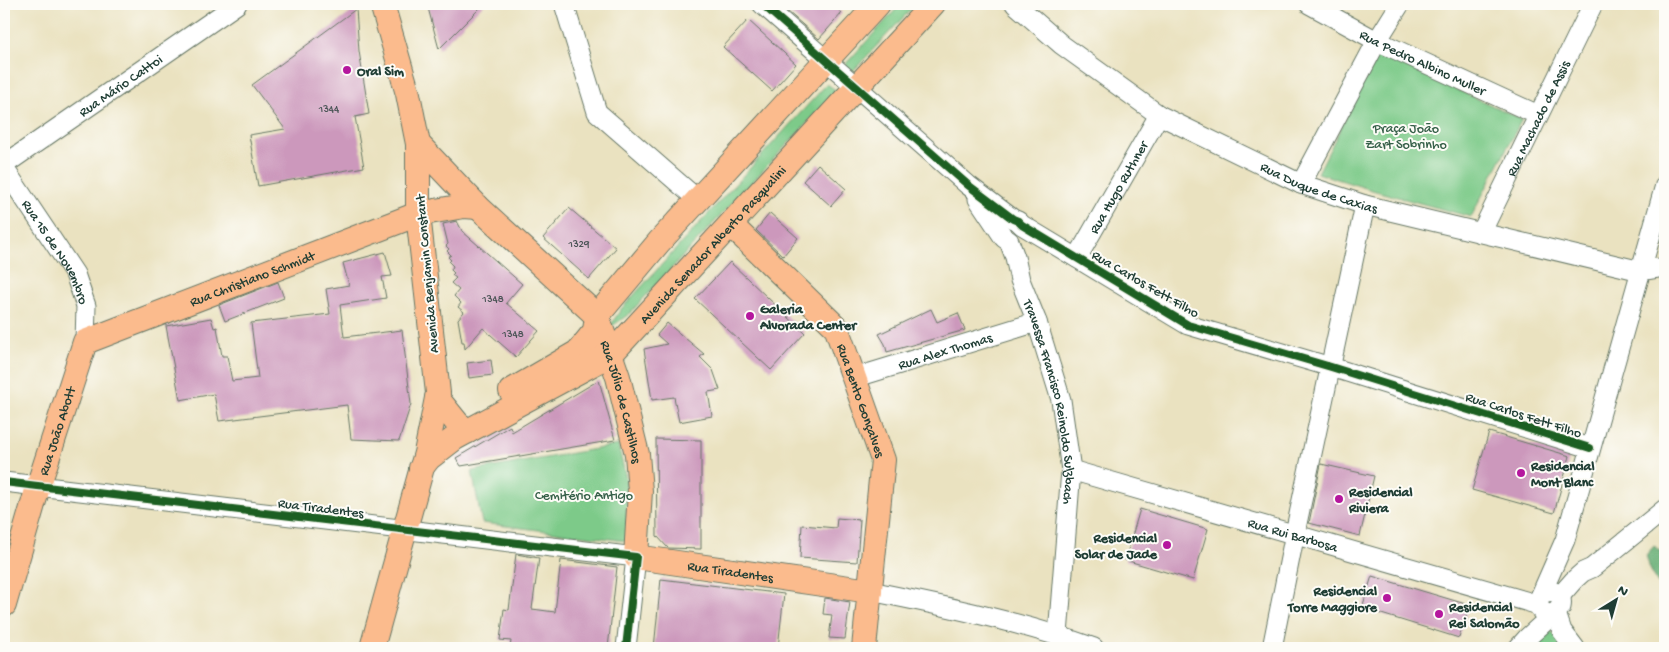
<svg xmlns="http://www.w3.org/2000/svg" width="1669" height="652" font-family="'Gochi Hand',sans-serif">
	<rect width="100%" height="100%" fill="#fdfcf7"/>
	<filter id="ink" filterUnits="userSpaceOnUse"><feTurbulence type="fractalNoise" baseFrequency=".02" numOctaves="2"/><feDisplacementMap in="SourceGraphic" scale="10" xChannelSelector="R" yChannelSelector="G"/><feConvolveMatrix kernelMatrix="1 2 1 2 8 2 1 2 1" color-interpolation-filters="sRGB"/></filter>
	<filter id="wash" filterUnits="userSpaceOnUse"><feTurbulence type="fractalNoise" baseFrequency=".0096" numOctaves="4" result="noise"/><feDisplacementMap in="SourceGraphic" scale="20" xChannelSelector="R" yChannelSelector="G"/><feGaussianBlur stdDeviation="1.12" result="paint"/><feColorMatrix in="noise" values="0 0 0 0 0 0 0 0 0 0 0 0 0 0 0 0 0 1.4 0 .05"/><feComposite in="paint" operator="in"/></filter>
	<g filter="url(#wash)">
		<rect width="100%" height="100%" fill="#eae2c0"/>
		<path fill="#7dca89" stroke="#4e845e" d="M 901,4 L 916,4 L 853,71 L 841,69 Z
			M 1378,54 L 1522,119 L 1471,217 L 1372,190 L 1318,173 Z
			M 827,84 L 837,91 L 629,314 L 608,329 L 622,308 Z
			M 618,445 L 626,478 L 627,541 L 482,523 L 472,471 Z
			M 1546,626 L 1566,648 L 1527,648 Z"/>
		<path fill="#66ae75" stroke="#427654" d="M 1654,546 L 1665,554 L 1665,595 L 1651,573 L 1646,555 Z"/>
		<g id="blocks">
			<path fill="#cc98bc" d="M 427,4 L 484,4 L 439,49 Z
				M 779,4 L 832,4 L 842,13 L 819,39 Z
				M 356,9 L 359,51 L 369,114 L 355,117 L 364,167 L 258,186 L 249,135 L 285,129 L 252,85 Z
				M 748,20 L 796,64 L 772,91 L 723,47 Z
				M 818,164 L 846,189 L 831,206 L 803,181 Z
				M 569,208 L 616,248 L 589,279 L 543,238 Z
				M 770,213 L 798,238 L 783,256 L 756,230 Z
				M 457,221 L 462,231 L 522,284 L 506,303 L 539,331 L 516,357 L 483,328 L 465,349 L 464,342 L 462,342 L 458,319 L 464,312 L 458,307 L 461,303 L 454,296 L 459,290 L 451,283 L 456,278 L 452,275 L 454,273 L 451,270 L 453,266 L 449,262 L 451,260 L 448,257 L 451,255 L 447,251 L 449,249 L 446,246 L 448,244 L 443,224 Z
				M 385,252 L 392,276 L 382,277 L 386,298 L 340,305 L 344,337 L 402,330 L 411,404 L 399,441 L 351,439 L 347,405 L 219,421 L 214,394 L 180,400 L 166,326 L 211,318 L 214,328 L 217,327 L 222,356 L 227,356 L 232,381 L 258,378 L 251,323 L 330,314 L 326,289 L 349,285 L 343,263 Z
				M 730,262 L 805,333 L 771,370 L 695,299 Z
				M 278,282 L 284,298 L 225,321 L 219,305 Z
				M 931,309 L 937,322 L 958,313 L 965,330 L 887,352 L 885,344 L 879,334 Z
				M 667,323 L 704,354 L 700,357 L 713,370 L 720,390 L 708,392 L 712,416 L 679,422 L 674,397 L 652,400 L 644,349 L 667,344 L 657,335 Z
				M 491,360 L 493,375 L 469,378 L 467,363 Z
				M 599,380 L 615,440 L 461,466 L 456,458 L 510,426 L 512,432 Z
				M 1489,432 L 1570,456 L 1554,513 L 1472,490 Z
				M 656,439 L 701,440 L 701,549 L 668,548 L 657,536 Z
				M 1321,464 L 1374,476 L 1360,536 L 1309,523 Z
				M 1140,509 L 1208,529 L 1193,580 L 1125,560 Z
				M 837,518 L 860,520 L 857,562 L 800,558 L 802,525 L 836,528 Z
				M 516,554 L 539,558 L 532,609 L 555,612 L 561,560 L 617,567 L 608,648 L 510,648 L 511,641 L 500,640 L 504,609 L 509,610 Z
				M 1372,576 L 1469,605 L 1459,638 L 1362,608 Z
				M 661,579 L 784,594 L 778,648 L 654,648 Z
				M 825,598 L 850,602 L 845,639 L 829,638 L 832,615 L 823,614 Z"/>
		</g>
	</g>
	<g filter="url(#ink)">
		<use href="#blocks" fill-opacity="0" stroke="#667765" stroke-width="1"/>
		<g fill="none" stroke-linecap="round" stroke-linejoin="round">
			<g stroke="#667765" stroke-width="21">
				<g id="minor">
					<path d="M 564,4 L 597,112 L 698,200"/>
					<path d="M 762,4 L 968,185 L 1013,219 L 1018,221 L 1022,225 L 1188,325 L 1331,367 L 1590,448"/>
					<path id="s1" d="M 1015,4 L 1062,45 L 1159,115 L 1301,184 L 1365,205 L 1641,271 L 1665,267"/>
					<path id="s2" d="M 1309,4 L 1377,41 L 1538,115"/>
					<path id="s3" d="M 4,165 L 237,4"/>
					<path id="s4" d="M 4,168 L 75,274 L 86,306 L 85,342"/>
					<path d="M 1301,184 L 1377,41 L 1400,4"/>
					<path id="s5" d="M 978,199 L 1004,238 L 1009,241 L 1015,257 L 1020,280 L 1037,322 L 1061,400 L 1071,470 L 1058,635"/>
					<path id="s6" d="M 1481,233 L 1593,4"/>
					<path id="s7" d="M 1077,258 L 1159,115"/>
					<path id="s8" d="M 854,378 L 1037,322"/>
					<path id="s9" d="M 1071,470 L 1539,605"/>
					<path d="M 4,482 L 636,557 L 626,648"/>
					<path d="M 870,591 C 945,606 1022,622 1094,648"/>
					<path d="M 1560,596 L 1574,580 L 1583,572 L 1592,568 L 1665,509"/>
					<path d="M 1540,597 L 1565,540 L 1665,185"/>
					<path d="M 1556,613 L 1562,631 L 1575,648"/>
					<path d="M 1272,648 L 1295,533 L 1365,205"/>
					<path d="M 1518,648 L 1527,638 L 1561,607 C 1566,583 1527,589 1542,612 L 1553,615"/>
				</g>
			</g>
			<g stroke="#667765" stroke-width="26">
				<g id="major">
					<path id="s10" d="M 418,144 L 478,207 L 597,316 L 618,377 L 637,454 L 640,491 L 636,557 L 870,591"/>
					<path id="s11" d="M 731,225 L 836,327 L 883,460 L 864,648"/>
					<path d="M 511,391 L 578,352 L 595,331 L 597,316 L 659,242 L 878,4"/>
					<path d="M 437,398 L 458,424 L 468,431"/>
					<path id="s12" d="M 421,468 L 429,458 L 455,438 L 611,354 L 933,4"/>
					<path id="s13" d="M 4,605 L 38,487 L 85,342 L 418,214 L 464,206 L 478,207"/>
					<path d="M 372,648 L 426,453 L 438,393 L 418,214 L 418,144 L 408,94 L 382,4"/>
				</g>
			</g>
			<use href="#minor" stroke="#fff" stroke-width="19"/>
			<use href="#major" stroke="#fbbb8d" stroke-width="24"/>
			<g stroke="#fdfcf7" stroke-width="11">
				<path id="cycleway" d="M 762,4 L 968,185 L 1013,219 L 1018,221 L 1022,225 L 1188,325 L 1331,367 L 1590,448
					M 4,482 L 636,557 L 626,648"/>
			</g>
			<use href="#cycleway" stroke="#1b5e20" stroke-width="8"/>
		</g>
	</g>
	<g fill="#b5179e" stroke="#fdfcf7" stroke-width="2">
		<circle cx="347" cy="70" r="5"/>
		<circle cx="750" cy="316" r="5"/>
		<circle cx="1521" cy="473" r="5"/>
		<circle cx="1339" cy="499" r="5"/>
		<circle cx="1167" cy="545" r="5"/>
		<circle cx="1387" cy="598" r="5"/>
		<circle cx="1439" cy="614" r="5"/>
	</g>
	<g text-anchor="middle" stroke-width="4" stroke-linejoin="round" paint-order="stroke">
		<g font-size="11" fill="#4a5456">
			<text x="329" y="112">1344</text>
			<text x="579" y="247">1329</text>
			<text x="493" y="302">1348</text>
			<text x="513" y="337">1348</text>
		</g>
		<g font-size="14" fill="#1f3d34" stroke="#fdfcf7">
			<text dy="5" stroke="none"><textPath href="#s2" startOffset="128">Rua Pedro Albino Muller</textPath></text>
			<text dy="5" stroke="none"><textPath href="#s3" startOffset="141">Rua Mário Cattoi</textPath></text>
			<text dy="5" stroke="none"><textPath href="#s6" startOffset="128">Rua Machado de Assis</textPath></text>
			<text dy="5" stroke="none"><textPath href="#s7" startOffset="82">Rua Hugo Ruthner</textPath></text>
			<text dy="5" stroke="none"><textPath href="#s1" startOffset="358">Rua Duque de Caxias</textPath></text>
			<text dy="5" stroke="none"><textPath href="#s12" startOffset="372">Avenida Senador Alberto Pasqualini</textPath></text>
			<text dy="5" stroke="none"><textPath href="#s4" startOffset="99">Rua 15 de Novembro</textPath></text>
			<text transform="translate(426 274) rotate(-95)" y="5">Avenida Benjamin Constant</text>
			<text dy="5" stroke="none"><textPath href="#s13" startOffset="454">Rua Christiano Schmidt</textPath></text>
			<text transform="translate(1146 283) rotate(30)" y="5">Rua Carlos Fett Filho</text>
			<text dy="5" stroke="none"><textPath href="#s8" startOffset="95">Rua Alex Thomas</textPath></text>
			<text dy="5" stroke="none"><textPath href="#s11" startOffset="224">Rua Bento Gonçalves</textPath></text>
			<text dy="5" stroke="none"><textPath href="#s10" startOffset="338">Rua Júlio de Castilhos</textPath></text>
			<text dy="5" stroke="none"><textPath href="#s5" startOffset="220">Travessa Francisco Reinoldo Sulzbach</textPath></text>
			<text transform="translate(1524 414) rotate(18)" y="5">Rua Carlos Fett Filho</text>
			<text dy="5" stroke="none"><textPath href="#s13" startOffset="182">Rua João Abott</textPath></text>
			<text transform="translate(321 507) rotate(7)" y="5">Rua Tiradentes</text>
			<text dy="5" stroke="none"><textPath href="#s9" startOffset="231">Rua Rui Barbosa</textPath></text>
			<text dy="5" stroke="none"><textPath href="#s10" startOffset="591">Rua Tiradentes</textPath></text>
		</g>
		<g font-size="14" font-weight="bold" fill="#1f3d34" stroke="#fdfcf7" text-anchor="start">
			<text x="357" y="75">Oral Sim</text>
			<text x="760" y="313">Galeria<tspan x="760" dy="16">Alvorada Center</tspan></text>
			<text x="1531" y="470">Residencial<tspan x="1531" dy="16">Mont Blanc</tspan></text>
			<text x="1349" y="496">Residencial<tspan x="1349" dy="16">Riviera</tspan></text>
			<text x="1157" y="542" text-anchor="end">Residencial<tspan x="1157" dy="16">Solar de Jade</tspan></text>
			<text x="1377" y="595" text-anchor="end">Residencial<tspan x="1377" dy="16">Torre Maggiore</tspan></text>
			<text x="1449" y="611">Residencial<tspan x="1449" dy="16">Rei Salomão</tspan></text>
		</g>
		<g font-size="14" fill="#366049" stroke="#fdfcf7">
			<text x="1406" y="132">Praça João<tspan x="1406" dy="16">Zart Sobrinho</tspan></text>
			<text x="584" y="499">Cemitério Antigo</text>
		</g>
	</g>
	<rect width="1669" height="652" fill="none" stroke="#fdfcf7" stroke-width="20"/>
	<g transform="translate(1616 600) rotate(37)" stroke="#fdfcf7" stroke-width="4" paint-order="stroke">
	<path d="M0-4L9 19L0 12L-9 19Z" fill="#1f3d34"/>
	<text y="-8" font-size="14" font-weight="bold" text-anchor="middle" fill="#1f3d34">N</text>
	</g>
</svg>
